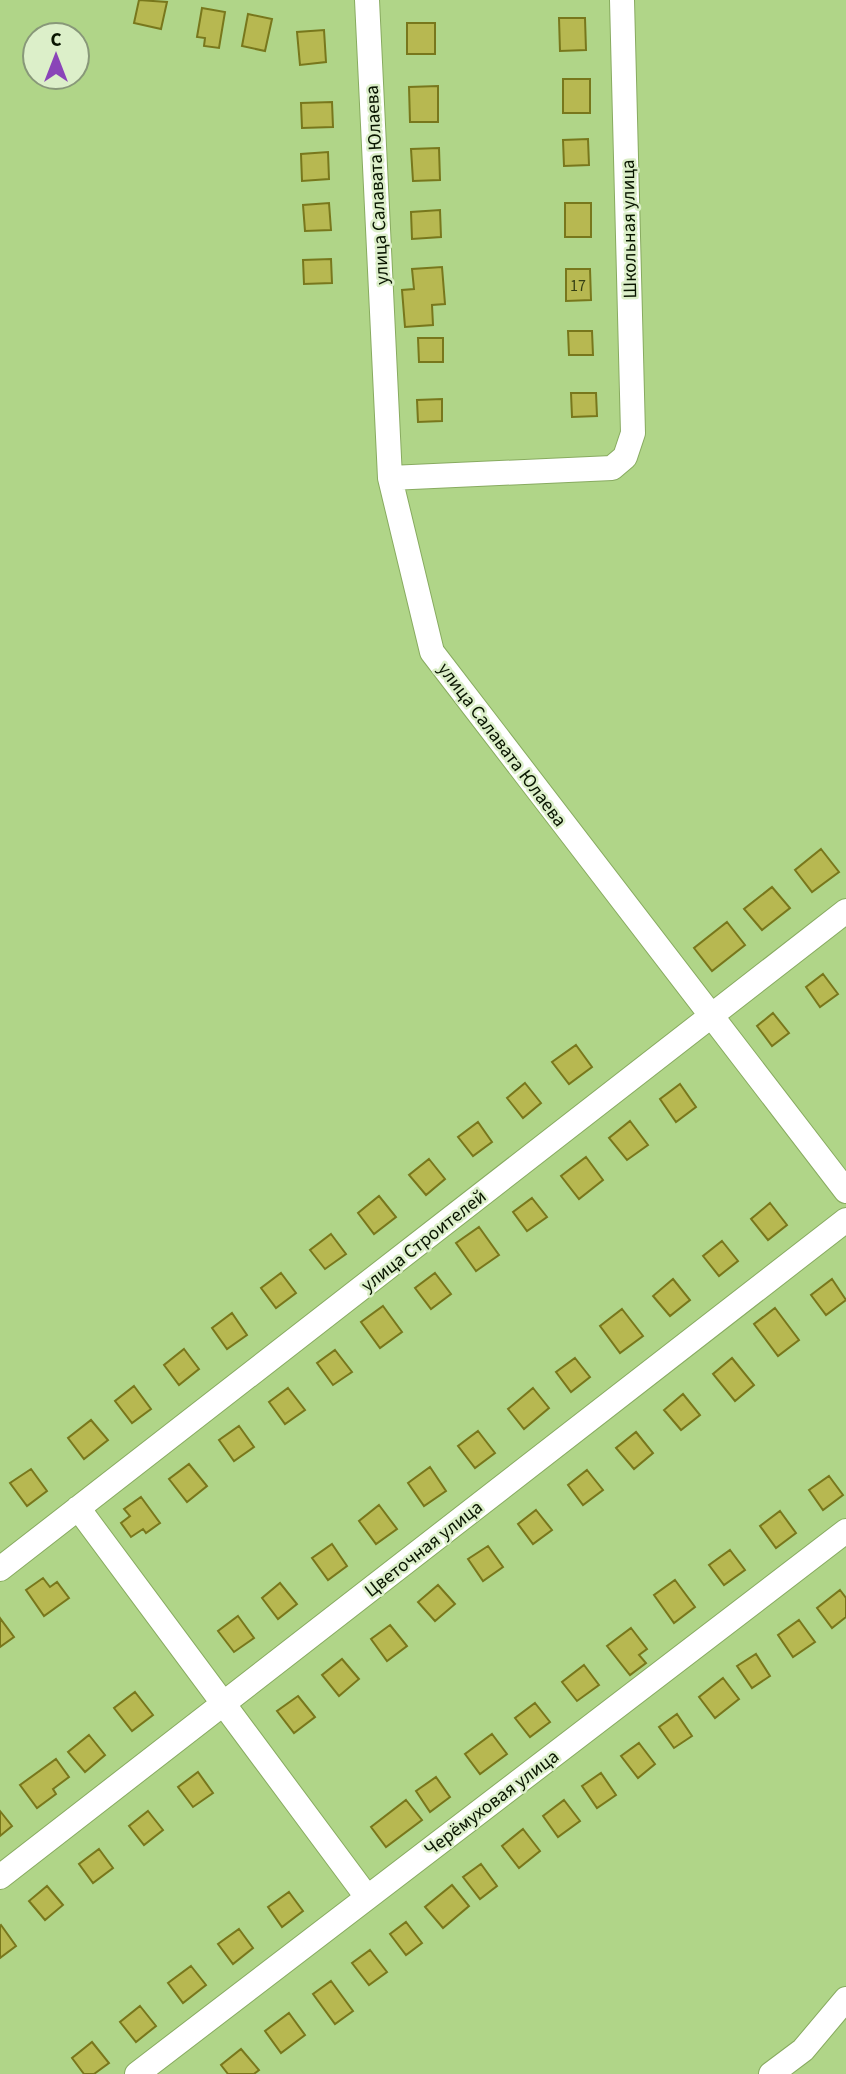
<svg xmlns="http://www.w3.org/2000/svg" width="846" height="2074" font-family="'Source Sans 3',sans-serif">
	<rect width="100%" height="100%" fill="#b0d588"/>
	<path fill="#b7b851" stroke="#78771c" stroke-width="2" d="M 139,0 L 167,2 L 161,29 L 134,23 Z
		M 202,8 L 225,12 L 219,48 L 204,46 L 205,38 L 197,37 Z
		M 248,14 L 272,19 L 265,51 L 242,46 Z
		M 559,18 L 585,18 L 586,50 L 560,51 Z
		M 407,23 L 435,23 L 435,54 L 407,54 Z
		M 324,30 L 326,62 L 300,65 L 297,32 Z
		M 563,79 L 590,79 L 590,113 L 563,113 Z
		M 438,86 L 438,122 L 410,122 L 409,87 Z
		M 332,102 L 333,127 L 302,128 L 301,103 Z
		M 588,139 L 589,165 L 564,166 L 563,140 Z
		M 439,148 L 440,180 L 413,181 L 411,149 Z
		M 328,152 L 329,179 L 302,181 L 301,154 Z
		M 329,203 L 331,230 L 305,231 L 303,205 Z
		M 565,203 L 591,203 L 591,237 L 565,237 Z
		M 440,210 L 441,237 L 412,239 L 411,212 Z
		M 331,259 L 332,283 L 304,284 L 303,260 Z
		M 442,267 L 445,304 L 432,305 L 433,325 L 405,327 L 402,290 L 414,289 L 412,269 Z
		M 566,269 L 590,269 L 591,300 L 566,301 Z
		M 568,331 L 592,331 L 593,355 L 569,355 Z
		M 418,338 L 443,338 L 443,362 L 419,362 Z
		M 571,393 L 596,393 L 597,416 L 572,417 Z
		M 442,399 L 442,421 L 418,422 L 417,400 Z
		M 821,849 L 839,872 L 812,892 L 795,870 Z
		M 772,887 L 790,908 L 762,930 L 744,909 Z
		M 727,922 L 745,945 L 712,971 L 694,948 Z
		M 823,974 L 838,994 L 820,1007 L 806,987 Z
		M 773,1013 L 789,1033 L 772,1046 L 757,1026 Z
		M 576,1045 L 592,1067 L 569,1084 L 552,1062 Z
		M 525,1083 L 541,1103 L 523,1118 L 507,1098 Z
		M 680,1084 L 696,1107 L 676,1122 L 660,1099 Z
		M 630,1121 L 648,1145 L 627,1160 L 609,1138 Z
		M 478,1122 L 492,1142 L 473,1156 L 458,1137 Z
		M 586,1157 L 603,1180 L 579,1199 L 561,1176 Z
		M 429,1159 L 445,1179 L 426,1195 L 409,1175 Z
		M 379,1196 L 396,1217 L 374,1234 L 358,1213 Z
		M 532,1198 L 547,1217 L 527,1231 L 513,1212 Z
		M 770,1203 L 787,1225 L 768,1240 L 751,1219 Z
		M 479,1227 L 499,1255 L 476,1271 L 456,1243 Z
		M 331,1234 L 346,1254 L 325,1269 L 310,1250 Z
		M 722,1241 L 738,1261 L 719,1276 L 703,1256 Z
		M 281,1273 L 296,1293 L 276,1308 L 261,1288 Z
		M 435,1273 L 451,1294 L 431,1309 L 415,1288 Z
		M 673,1279 L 690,1300 L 670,1316 L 653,1296 Z
		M 832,1279 L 846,1300 L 826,1315 L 811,1295 Z
		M 383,1306 L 402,1332 L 380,1348 L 361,1322 Z
		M 775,1308 L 799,1340 L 778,1356 L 754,1324 Z
		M 622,1309 L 643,1336 L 620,1353 L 600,1326 Z
		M 232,1313 L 247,1335 L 227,1349 L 212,1328 Z
		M 184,1349 L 199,1369 L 179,1385 L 164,1365 Z
		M 335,1350 L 352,1372 L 333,1385 L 317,1363 Z
		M 575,1358 L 590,1377 L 571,1392 L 556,1372 Z
		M 732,1358 L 754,1385 L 735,1401 L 713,1374 Z
		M 134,1386 L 151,1409 L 132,1423 L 115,1401 Z
		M 288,1388 L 305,1410 L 285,1424 L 269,1402 Z
		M 533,1388 L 549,1408 L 524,1429 L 508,1409 Z
		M 683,1394 L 700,1415 L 681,1430 L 664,1410 Z
		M 91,1420 L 108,1440 L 84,1459 L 68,1438 Z
		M 239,1426 L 254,1447 L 234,1461 L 219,1440 Z
		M 478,1431 L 495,1453 L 475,1468 L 458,1446 Z
		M 636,1432 L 653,1453 L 634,1469 L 616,1448 Z
		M 189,1464 L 207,1486 L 187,1502 L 169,1479 Z
		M 430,1467 L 446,1491 L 424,1506 L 408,1483 Z
		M 31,1469 L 47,1491 L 27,1506 L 10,1483 Z
		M 587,1470 L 603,1490 L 583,1505 L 568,1485 Z
		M 829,1476 L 843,1495 L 823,1510 L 809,1490 Z
		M 141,1497 L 160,1523 L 146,1533 L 143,1529 L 131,1537 L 121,1523 L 130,1516 L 124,1509 Z
		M 379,1505 L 397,1529 L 376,1544 L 359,1521 Z
		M 536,1510 L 552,1530 L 533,1544 L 518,1524 Z
		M 780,1511 L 796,1533 L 776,1548 L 760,1526 Z
		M 332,1544 L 347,1566 L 328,1580 L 312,1558 Z
		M 488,1546 L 503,1567 L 483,1581 L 468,1559 Z
		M 730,1550 L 745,1570 L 724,1585 L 709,1565 Z
		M 43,1578 L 50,1587 L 57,1582 L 69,1598 L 44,1616 L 26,1590 Z
		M 675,1580 L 695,1607 L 674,1623 L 654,1595 Z
		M 280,1583 L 297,1604 L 278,1619 L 262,1598 Z
		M 438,1585 L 455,1604 L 435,1621 L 418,1602 Z
		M 840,1590 L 846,1598 L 846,1617 L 832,1628 L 817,1608 Z
		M 238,1616 L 254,1638 L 234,1652 L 218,1631 Z
		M 0,1618 L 14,1637 L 0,1647 Z
		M 799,1620 L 815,1642 L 793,1657 L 778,1635 Z
		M 390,1625 L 407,1646 L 387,1661 L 371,1639 Z
		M 631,1628 L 647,1649 L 639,1655 L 646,1663 L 630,1675 L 607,1646 Z
		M 756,1654 L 770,1676 L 752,1688 L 737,1666 Z
		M 342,1659 L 359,1679 L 339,1696 L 322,1675 Z
		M 584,1665 L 599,1685 L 577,1701 L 562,1682 Z
		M 723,1678 L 739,1699 L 715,1718 L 699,1697 Z
		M 135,1692 L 153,1715 L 132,1731 L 114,1708 Z
		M 298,1696 L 315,1717 L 294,1733 L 277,1711 Z
		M 535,1703 L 550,1722 L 530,1737 L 515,1718 Z
		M 677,1714 L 692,1736 L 674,1748 L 659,1727 Z
		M 492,1734 L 507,1754 L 480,1774 L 465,1754 Z
		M 89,1735 L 105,1755 L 85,1772 L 68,1752 Z
		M 639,1743 L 655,1764 L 638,1778 L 621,1756 Z
		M 56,1759 L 69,1777 L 53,1789 L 56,1794 L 37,1808 L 20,1785 Z
		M 198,1772 L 213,1793 L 193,1807 L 178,1787 Z
		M 601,1773 L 616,1795 L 597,1808 L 582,1786 Z
		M 436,1777 L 450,1797 L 430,1812 L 416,1791 Z
		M 406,1800 L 422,1820 L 386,1847 L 371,1827 Z
		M 564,1800 L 580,1821 L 558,1837 L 543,1816 Z
		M 0,1811 L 12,1826 L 0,1836 Z
		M 148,1811 L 163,1830 L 144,1845 L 129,1826 Z
		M 523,1829 L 540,1851 L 519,1868 L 502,1846 Z
		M 99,1849 L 113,1868 L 93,1883 L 79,1864 Z
		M 481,1864 L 497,1886 L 480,1899 L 463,1877 Z
		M 452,1885 L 469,1906 L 443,1928 L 425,1907 Z
		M 47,1886 L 63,1905 L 45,1920 L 29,1901 Z
		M 289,1892 L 303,1911 L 282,1927 L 268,1907 Z
		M 406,1922 L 422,1943 L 406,1955 L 390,1934 Z
		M 1,1925 L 16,1946 L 0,1958 L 0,1926 Z
		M 239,1929 L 253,1948 L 233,1964 L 218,1944 Z
		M 370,1950 L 387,1972 L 369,1985 L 352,1963 Z
		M 191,1966 L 206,1985 L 183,2003 L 168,1983 Z
		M 331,1981 L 353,2011 L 335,2024 L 313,1994 Z
		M 140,2006 L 156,2026 L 136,2042 L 120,2022 Z
		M 289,2013 L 305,2035 L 281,2053 L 265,2031 Z
		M 92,2042 L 109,2063 L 94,2074 L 84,2074 L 72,2058 Z
		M 241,2049 L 259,2070 L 254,2074 L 228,2074 L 221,2065 Z"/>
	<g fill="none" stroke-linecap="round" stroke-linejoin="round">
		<g stroke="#88ab60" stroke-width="26">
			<path id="minor" d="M 367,0 L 390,478 L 432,652 L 846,1191
				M 390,478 L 612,468 L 625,457 L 633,433 L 622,0
				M 78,1508 L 367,1897
				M 0,1569 L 846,911
				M 0,1877 L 846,1220
				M 137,2074 L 846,1531
				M 771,2074 L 803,2050 L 846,1999"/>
		</g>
		<use href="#minor" stroke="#fff" stroke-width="24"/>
	</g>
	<g text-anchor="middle" stroke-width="5" stroke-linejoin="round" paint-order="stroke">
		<g font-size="16" fill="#343e14">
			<text x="578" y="291">17</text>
		</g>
		<g font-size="19" fill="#091500" stroke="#dcefc9">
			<text transform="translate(376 185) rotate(-93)" y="7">улица Салавата Юлаева</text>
			<text transform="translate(628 229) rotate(-91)" y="7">Школьная улица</text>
			<text transform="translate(503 744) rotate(53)" y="7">улица Салавата Юлаева</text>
			<text transform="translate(423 1240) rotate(-38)" y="7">улица Строителей</text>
			<text transform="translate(423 1548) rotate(-38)" y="7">Цветочная улица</text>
			<text transform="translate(491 1802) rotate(-37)" y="7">Черёмуховая улица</text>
		</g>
	</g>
	<g transform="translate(56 56)"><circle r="33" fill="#dcefc9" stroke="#889879" stroke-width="2"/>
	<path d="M0-5L12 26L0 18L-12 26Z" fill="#8a44b8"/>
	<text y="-10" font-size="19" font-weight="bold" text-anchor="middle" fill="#091500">С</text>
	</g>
</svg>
